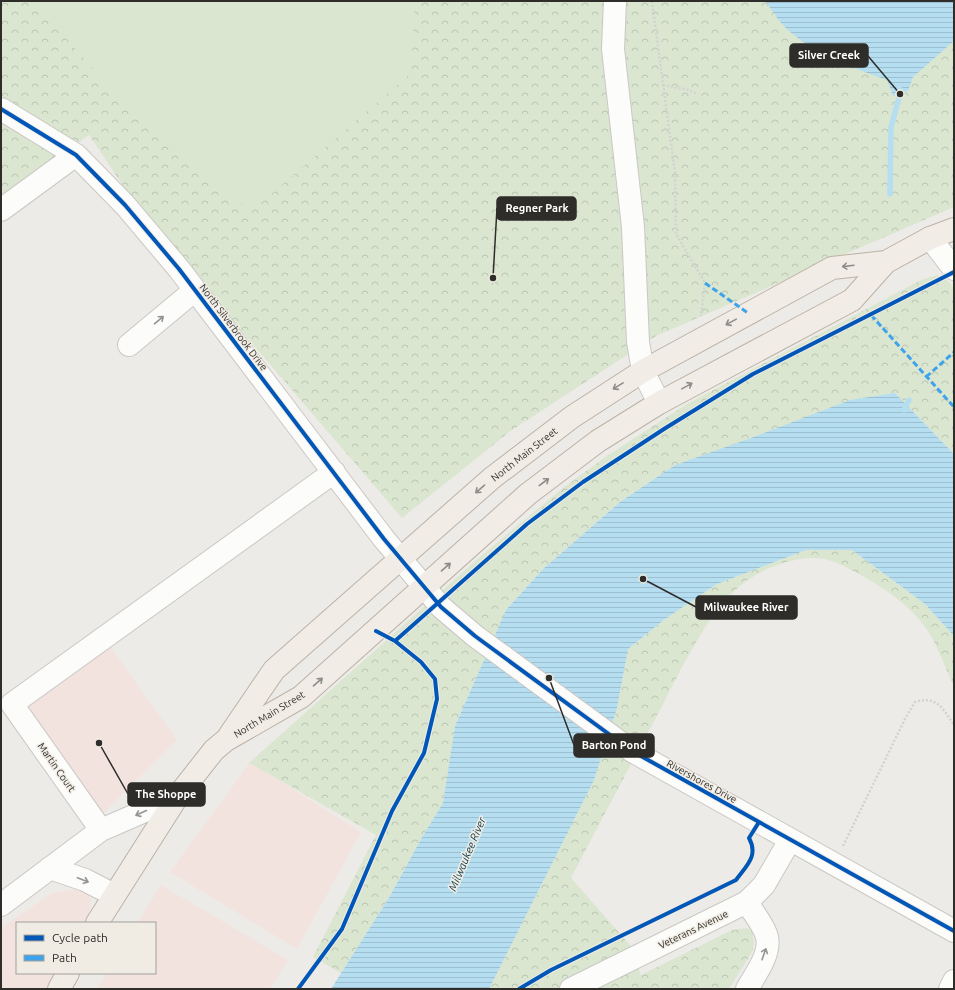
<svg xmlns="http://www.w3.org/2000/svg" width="955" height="990" font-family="Ubuntu,sans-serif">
	<defs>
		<pattern id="park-crowns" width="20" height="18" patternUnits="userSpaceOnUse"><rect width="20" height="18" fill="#dae6d0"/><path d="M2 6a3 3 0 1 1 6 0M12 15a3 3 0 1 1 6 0" fill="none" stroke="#bbc6b3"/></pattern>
		<pattern id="water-rules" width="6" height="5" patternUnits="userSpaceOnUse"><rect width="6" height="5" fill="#b6def1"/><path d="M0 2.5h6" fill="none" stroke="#9dbfcf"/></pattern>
	</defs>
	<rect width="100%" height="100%" fill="#edebe7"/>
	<path fill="#f2e3df" d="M 109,645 L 177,740 L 99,818 L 22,704 Z
		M 250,762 L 361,832 L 297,949 L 170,872 Z
		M 161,885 L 288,960 L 270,989 L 97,989 L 107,973 L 155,973 L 155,923 L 137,923 Z
		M 75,889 L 82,891 L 89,896 L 91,901 L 90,910 L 83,923 L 17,923 L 17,973 L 54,973 L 45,989 L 1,989 L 1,928 L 52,893 Z"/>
	<path fill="url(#park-crowns)" d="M 1,1 L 954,1 L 954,207 L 656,336 L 512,430 L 402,518 L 146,220 L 89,135 L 1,198 Z
		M 937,275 L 947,280 L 954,288 L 954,454 L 895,393 L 675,465 L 620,502 L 543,569 L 506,610 L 455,726 L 443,803 L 421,839 L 390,896 L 341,973 L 313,957 L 376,835 L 249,763 L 481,556 L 563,488 L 607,456 L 687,404 L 921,280 Z
		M 806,550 L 852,550 L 925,604 L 954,636 L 954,687 C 946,670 940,652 931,636 C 915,608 881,585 853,571 C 844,566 834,561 824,559 C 798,554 760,569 740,586 C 707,613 680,672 660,710 C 630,766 600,822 571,878 L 630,945 L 641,975 L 732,930 L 747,928 L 752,931 L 754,943 L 752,952 L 729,989 L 489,989 L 594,780 L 617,708 L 628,649 L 665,619 L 717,584 Z"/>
	<path fill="#dae6d0" d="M 40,1 L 415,1 L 411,73 L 252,211 L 147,129 L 39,8 Z"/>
	<path fill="url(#water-rules)" d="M 765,1 L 954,1 L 954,41 L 913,77 L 908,91 L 893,96 L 887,80 C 853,68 816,55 788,30 C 779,22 772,10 765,1 Z
		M 895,393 L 954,454 L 954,636 L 925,604 L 852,550 L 806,550 L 717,584 L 665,619 L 628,649 L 617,708 L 594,780 L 489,989 L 331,989 L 390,896 L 421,839 L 443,803 L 455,726 L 506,610 L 543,569 L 620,502 L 675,465 L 751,438 L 850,400 Z"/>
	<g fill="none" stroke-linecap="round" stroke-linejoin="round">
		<path stroke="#b6def1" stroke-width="5.5" d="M 890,194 L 891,127 L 900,94 L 899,87
			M 904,410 L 909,400"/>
		<g stroke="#cac8c5" stroke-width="24">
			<path id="minor" d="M 615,1 L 613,49 L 633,227 L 638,342 L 643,371 L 659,403
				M 1,109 L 76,155 L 125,205 L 179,269 L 384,539 L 441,607 L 475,636 L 632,751 L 954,931
				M 1,210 L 76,155
				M 930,238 L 954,269
				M 129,345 L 195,290
				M 101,830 L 12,704 L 334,472
				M 50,868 L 85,880 L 114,895
				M 747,902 C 753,913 764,925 767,937 C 771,954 755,975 747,989
				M 1,905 L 101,830 L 177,797
				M 571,989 L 747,902 L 764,885 L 790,840
				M 950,989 L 954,981"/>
		</g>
		<g stroke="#bcb2a6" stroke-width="24">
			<path id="major" d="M 229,736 L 274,670 L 492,478 L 572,417 L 643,371 L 832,268 L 886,262
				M 97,923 L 177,797 L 214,750 L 226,740 L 301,697 L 528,494 L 598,441 L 659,403 L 852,300 L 886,262 L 930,238 L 954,229
				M 59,989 L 68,973"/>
		</g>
		<path stroke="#d3d2d1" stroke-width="2.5" stroke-dasharray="2 2" stroke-linecap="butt" d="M 652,1 L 675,173 L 676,234 L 705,283 L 701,316
			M 663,85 L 689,90 L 697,94
			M 843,846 L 906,717 L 915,702 C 937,695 943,709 954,725"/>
		<use href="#minor" stroke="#fcfcfb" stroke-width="22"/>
		<use href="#major" stroke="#f1ece6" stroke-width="22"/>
		<path stroke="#3ea3eb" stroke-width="3" stroke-dasharray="6 3" stroke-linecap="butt" d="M 705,283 L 748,313
			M 871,315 L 954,407
			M 926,377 L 954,352"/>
		<g stroke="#f0ece4" stroke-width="6">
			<path id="cycleway" d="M 1,109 L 76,155 L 125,205 L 179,269 L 384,539 L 441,607 L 475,636 L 632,751 L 954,931
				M 395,641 L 527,524 L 583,482 L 664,429 L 753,374 L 954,272
				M 298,989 L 342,929 L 392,811 L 424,753 L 437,699 L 435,679 L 421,662 L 395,641 L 376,631
				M 519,989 L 551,970 L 736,880 C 746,866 759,856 749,838 L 759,822"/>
		</g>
		<use href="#cycleway" stroke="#0057b8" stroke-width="4"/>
	</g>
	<defs><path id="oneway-shaft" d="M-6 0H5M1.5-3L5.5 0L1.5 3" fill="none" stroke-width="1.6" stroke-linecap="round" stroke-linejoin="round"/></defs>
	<g stroke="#908c88">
		<use href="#oneway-shaft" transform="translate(848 266) rotate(173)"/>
		<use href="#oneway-shaft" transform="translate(731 322) rotate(151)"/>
		<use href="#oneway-shaft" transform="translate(618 386) rotate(148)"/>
		<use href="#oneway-shaft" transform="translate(687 386) rotate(-29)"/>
		<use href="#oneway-shaft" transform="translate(544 482) rotate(-37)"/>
		<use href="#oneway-shaft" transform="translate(480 489) rotate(139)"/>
		<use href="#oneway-shaft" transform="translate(446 567) rotate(-41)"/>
		<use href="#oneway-shaft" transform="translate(318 682) rotate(-41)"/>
	</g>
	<g stroke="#959492">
		<use href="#oneway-shaft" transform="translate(159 320) rotate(-40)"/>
		<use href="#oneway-shaft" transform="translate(141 813) rotate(156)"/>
		<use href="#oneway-shaft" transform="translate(83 880) rotate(21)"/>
		<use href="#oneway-shaft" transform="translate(764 954) rotate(-71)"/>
	</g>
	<g text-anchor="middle" stroke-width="3" stroke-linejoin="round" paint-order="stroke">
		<g font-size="10" fill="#2e2d2a" stroke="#f0ece4">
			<text transform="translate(234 327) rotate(53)" y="4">North Silverbrook Drive</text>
			<text transform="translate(524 454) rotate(-38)" y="4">North Main Street</text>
			<text transform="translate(269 714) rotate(-31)" y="4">North Main Street</text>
			<text transform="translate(57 767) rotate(55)" y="4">Martin Court</text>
			<text transform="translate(702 781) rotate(29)" y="4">Rivershores Drive</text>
			<text transform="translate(693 929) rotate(-26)" y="4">Veterans Avenue</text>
		</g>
		<g font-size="11" font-style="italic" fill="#0b3b4f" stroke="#f0ece4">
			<text transform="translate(467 854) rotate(-67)" y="4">Milwaukee River</text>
		</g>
	</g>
	<path fill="none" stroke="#2e2d2a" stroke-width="1.5" d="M900 94L868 56M493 278L497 208M643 579L696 607M549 678L574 745M99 743L128 794"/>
	<g fill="#2e2d2a" stroke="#f0ece4" stroke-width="1.5">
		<circle cx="900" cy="94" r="4"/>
		<circle cx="493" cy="278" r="4"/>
		<circle cx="643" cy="579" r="4"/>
		<circle cx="549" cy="678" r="4"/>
		<circle cx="99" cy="743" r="4"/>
	</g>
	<g fill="#2e2d2a" stroke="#2e2d2a" stroke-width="1.5">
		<rect x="790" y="44" width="78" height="23" rx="4"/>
		<rect x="497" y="197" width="79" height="23" rx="4"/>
		<rect x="696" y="596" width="101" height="23" rx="4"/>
		<rect x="574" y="734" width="80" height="23" rx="4"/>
		<rect x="128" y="783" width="77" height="23" rx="4"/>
	</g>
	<g font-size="11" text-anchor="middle" font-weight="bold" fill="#fff">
		<text x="829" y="59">Silver Creek</text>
		<text x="537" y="212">Regner Park</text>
		<text x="746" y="611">Milwaukee River</text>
		<text x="614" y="749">Barton Pond</text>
		<text x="166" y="798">The Shoppe</text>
	</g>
	<rect width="955" height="990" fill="none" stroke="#2e2d2a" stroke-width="4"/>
	<rect x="16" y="922" width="140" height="52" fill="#f0ece4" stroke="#a2a09a"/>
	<rect x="24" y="935" width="20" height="6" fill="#0057b8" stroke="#a2a09a"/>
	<text x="52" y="942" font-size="12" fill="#2e2d2a">Cycle path</text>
	<rect x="24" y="955" width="20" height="6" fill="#3ea3eb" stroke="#a2a09a"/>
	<text x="52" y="962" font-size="12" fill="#2e2d2a">Path</text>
</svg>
